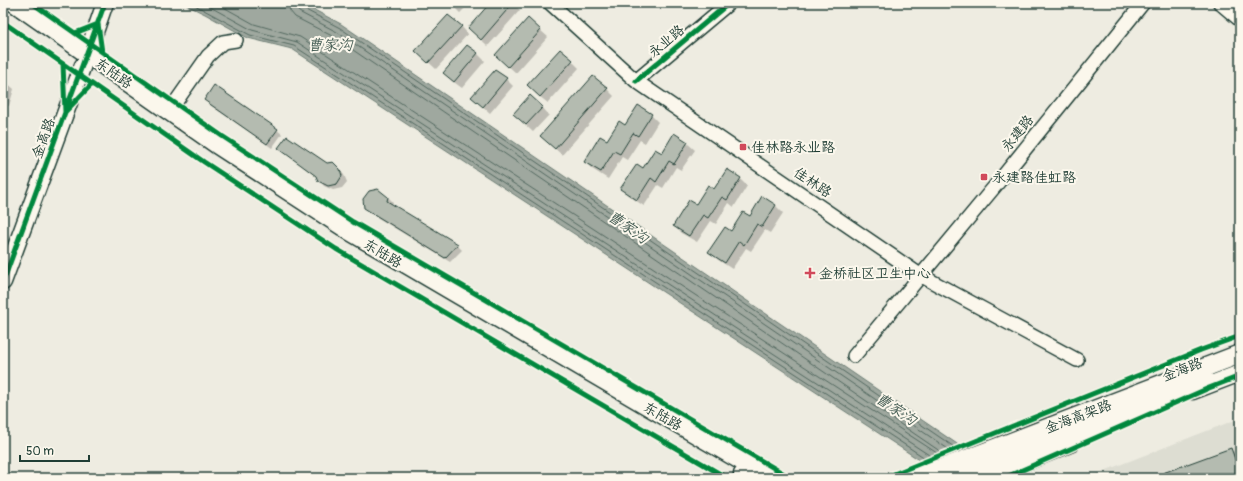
<svg xmlns="http://www.w3.org/2000/svg" width="1243" height="481" font-family="Pangolin,'LXGW WenKai TC',sans-serif">
	<rect width="100%" height="100%" fill="#eeece1"/>
	<filter id="ink" filterUnits="userSpaceOnUse"><feTurbulence type="fractalNoise" baseFrequency=".025" numOctaves="2"/><feDisplacementMap in="SourceGraphic" scale="8" xChannelSelector="R" yChannelSelector="G"/><feConvolveMatrix kernelMatrix="1 2 1 2 8 2 1 2 1" color-interpolation-filters="sRGB"/></filter>
	<g filter="url(#ink)">
		<path fill="#ddddd2" d="M 1240,418 L 1240,478 L 1086,478 Z"/>
		<path fill="#9fa89f" stroke="#6c7d74" d="M 182,3 L 301,3 L 341,24 L 1007,478 L 947,478 L 292,49 L 248,38 L 205,14 Z"/>
		<path fill="#0003" d="M 450,3 L 470,3 L 460,13 Z
			M 491,3 L 512,3 L 520,10 L 488,46 L 476,35 Z
			M 461,26 L 468,34 L 436,69 L 424,58 Z
			M 540,30 L 548,37 L 516,73 L 504,62 Z
			M 467,47 L 478,54 L 485,61 L 462,88 L 451,80 Z
			M 572,61 L 579,68 L 548,103 L 535,93 Z
			M 506,79 L 513,86 L 490,113 L 480,104 Z
			M 3,81 L 6,82 L 14,89 L 9,106 L 3,105 Z
			M 607,89 L 614,96 L 562,155 L 541,136 Z
			M 206,100 L 277,130 L 282,134 L 272,148 L 210,105 Z
			M 542,107 L 549,115 L 533,132 L 521,121 Z
			M 651,115 L 658,122 L 645,143 L 640,140 L 627,160 L 622,157 L 608,179 L 592,169 L 585,162 L 607,141 L 626,127 Z
			M 687,143 L 695,150 L 681,170 L 676,167 L 663,188 L 658,185 L 644,206 L 629,196 L 621,189 L 643,169 L 662,154 Z
			M 280,148 L 327,164 L 333,163 L 344,175 L 347,182 L 342,188 L 333,190 L 324,186 L 318,178 Z
			M 740,179 L 747,186 L 734,207 L 729,203 L 716,224 L 711,221 L 697,242 L 681,233 L 674,226 L 696,205 L 715,190 Z
			M 388,197 L 393,202 L 392,205 L 457,245 L 462,250 L 450,262 L 370,213 L 365,207 Z
			M 776,206 L 783,213 L 770,233 L 765,230 L 751,251 L 746,248 L 732,269 L 717,259 L 710,252 L 731,232 L 750,217 Z
			M 1231,449 L 1236,454 L 1240,465 L 1240,478 L 1166,478 Z"/>
		<g fill="none" stroke-linecap="round" stroke-linejoin="round">
			<path stroke="#52685f" stroke-width="1" d="M 191,3 L 250,35 L 294,46 L 925,458
				M 203,3 L 252,30 L 297,42 L 932,457
				M 216,3 L 254,24 L 300,37 L 943,457
				M 289,3 L 290,11 L 295,17 L 334,37 L 947,456
				M 295,3 L 296,8 L 299,12 L 337,32 L 954,453
				M 300,3 L 302,8 L 340,28 L 960,451"/>
		</g>
		<path fill="#b4bbb0" stroke="#1f3d34" d="M 490,3 L 513,3 L 481,40 L 468,28 Z
			M 448,15 L 462,26 L 428,63 L 415,51 Z
			M 528,18 L 541,30 L 508,67 L 495,55 Z
			M 467,45 L 478,53 L 454,82 L 443,73 Z
			M 560,49 L 573,60 L 540,97 L 527,85 Z
			M 495,70 L 507,78 L 483,107 L 471,97 Z
			M 593,76 L 608,88 L 555,149 L 540,136 Z
			M 214,85 L 278,129 L 267,144 L 204,100 Z
			M 530,95 L 543,107 L 526,125 L 513,114 Z
			M 638,105 L 652,114 L 638,136 L 633,133 L 620,154 L 614,151 L 601,172 L 584,162 L 600,136 L 607,140 L 619,121 L 625,125 Z
			M 674,133 L 688,142 L 674,164 L 669,161 L 656,182 L 651,178 L 637,200 L 620,189 L 637,164 L 643,168 L 655,149 L 662,153 Z
			M 287,136 L 327,163 L 333,162 L 340,169 L 342,176 L 337,184 L 328,186 L 318,181 L 316,176 L 278,148 Z
			M 727,169 L 741,178 L 727,200 L 722,197 L 708,218 L 703,215 L 689,236 L 673,226 L 689,200 L 696,204 L 708,185 L 714,189 Z
			M 378,189 L 388,197 L 387,201 L 458,244 L 445,258 L 364,208 L 363,199 L 369,191 Z
			M 762,196 L 776,205 L 762,227 L 757,224 L 744,245 L 739,241 L 725,263 L 708,252 L 725,227 L 731,231 L 743,212 L 750,216 Z
			M 1231,448 L 1240,473 L 1240,478 L 1165,478 L 1163,473 Z"/>
		<g fill="none" stroke-linecap="round" stroke-linejoin="round">
			<g stroke="#1f3d34" stroke-width="16">
				<path id="minor" d="M 550,3 L 636,81 L 920,275 L 1077,360
					M 1220,3 L 1240,20
					M 636,81 L 729,3
					M 175,103 L 208,56 L 223,42 L 236,40
					M 854,356 L 996,185 L 1143,3"/>
			</g>
			<g stroke="#1f3d34" stroke-width="19">
				<path id="major" d="M 13,3 L 216,145 L 348,231 L 769,478
					M 87,55 L 105,3
					M 3,282 L 83,65
					M 1193,391 L 1240,373
					M 742,474 L 744,478
					M 900,478 L 930,466
					M 987,478 L 1072,443"/>
			</g>
			<g stroke="#1f3d34" stroke-width="21">
				<path id="highway" d="M 917,478 L 1240,354
					M 956,478 L 1118,417 L 1205,380"/>
			</g>
			<use href="#minor" stroke="#fbf7ec" stroke-width="13"/>
			<use href="#major" stroke="#fbf7ec" stroke-width="16"/>
			<use href="#highway" stroke="#fbf7ec" stroke-width="18"/>
			<g stroke="#fbf7ec" stroke-width="8">
				<path id="cycleway" d="M 32,3 L 222,136 L 353,222 L 791,478
					M 3,22 L 204,162 L 336,249 L 727,478
					M 75,33 L 98,24 L 102,52
					M 63,64 L 65,112 L 92,84
					M 636,81 L 729,3
					M 3,282 L 105,3
					M 884,478 L 1201,350 L 1240,336
					M 1004,478 L 1209,388 L 1240,376"/>
			</g>
			<use href="#cycleway" stroke="#00873e" stroke-width="5"/>
		</g>
	</g>
	<g fill="#d1495b" stroke="#fbf7ec" stroke-width="1.5">
		<rect x="739" y="143" width="8" height="8" rx="2"/>
		<rect x="980" y="173" width="8" height="8" rx="2"/>
		<path d="M808 267h4v4h4v4h-4v4h-4v-4h-4v-4h4z"/>
	</g>
	<g text-anchor="middle" stroke-width="4" stroke-linejoin="round" paint-order="stroke">
		<g font-size="14" fill="#1f3d34" stroke="#fbf7ec">
			<text transform="translate(666 41) rotate(-40)" y="5">永业路</text>
			<text transform="translate(114 73) rotate(35)" y="5">东陆路</text>
			<text transform="translate(1017 133) rotate(-51)" y="5">永建路</text>
			<text transform="translate(43 138) rotate(-70)" y="5">金高路</text>
			<text transform="translate(813 182) rotate(34)" y="5">佳林路</text>
			<text transform="translate(383 253) rotate(31)" y="5">东陆路</text>
			<text transform="translate(1182 369) rotate(-21)" y="5">金海路</text>
			<text transform="translate(663 416) rotate(30)" y="5">东陆路</text>
			<text transform="translate(1078 416) rotate(-21)" y="5">金海高架路</text>
		</g>
		<g font-size="14" fill="#1f3d34" stroke="#fbf7ec" text-anchor="start">
			<text x="751" y="152">佳林路永业路</text>
			<text x="992" y="182">永建路佳虹路</text>
			<text x="819" y="278">金桥社区卫生中心</text>
		</g>
		<g font-size="15" font-style="italic" fill="#455d54" stroke="#fbf7ec">
			<text x="330" y="50">曹家沟</text>
			<text transform="translate(628 227) rotate(35)" y="5">曹家沟</text>
			<text transform="translate(896 409) rotate(34)" y="5">曹家沟</text>
		</g>
	</g>
	<rect width="1243" height="481" fill="none" stroke="#fbf7ec" stroke-width="16"/>
	<rect x="8" y="8" width="1227" height="465" fill="none" stroke="#1f3d34" stroke-width="1.5" filter="url(#ink)"/>
	<path d="M20 455v6h69v-6" fill="none" stroke="#1f3d34" stroke-width="2"/>
	<text x="26" y="455" font-size="12" fill="#1f3d34" stroke="#fbf7ec" stroke-width="3" paint-order="stroke">50 m</text>
</svg>
